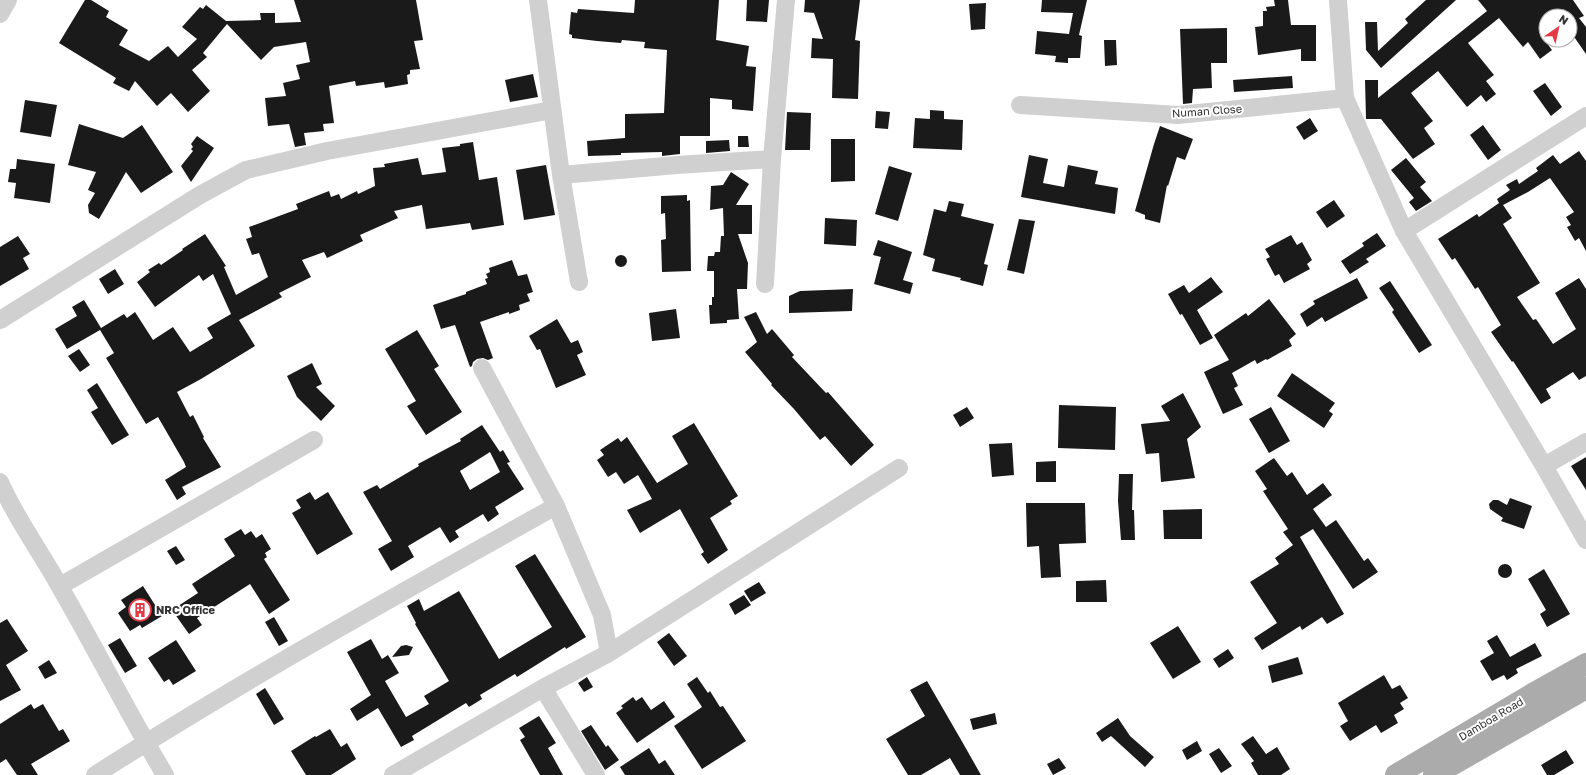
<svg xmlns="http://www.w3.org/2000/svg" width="1586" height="775" font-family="'Golos Text',sans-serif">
	<rect width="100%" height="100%" fill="#fff"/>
	<path fill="#1a1a1a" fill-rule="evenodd" d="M 85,0 L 91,0 L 109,11 L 106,17 L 128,30 L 119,45 L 149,61 L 168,46 L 178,57 L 197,39 L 182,27 L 200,7 L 203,9 L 206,5 L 226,21 L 261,20 L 260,13 L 275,13 L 275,23 L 301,22 L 294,0 L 416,0 L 423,40 L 414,41 L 420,69 L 410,70 L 410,74 L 407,75 L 408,84 L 385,88 L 384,82 L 356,86 L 355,81 L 329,86 L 334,123 L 323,124 L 324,131 L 304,133 L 306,145 L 295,147 L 289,124 L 268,126 L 265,98 L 286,96 L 283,83 L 300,79 L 296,65 L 310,62 L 306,42 L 274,47 L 261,60 L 227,24 L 203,53 L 207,57 L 192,70 L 210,91 L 188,112 L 171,93 L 157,106 L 135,81 L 129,91 L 113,83 L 116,78 L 59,43 Z
		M 635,0 L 719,0 L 716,40 L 749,46 L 746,66 L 756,67 L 753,111 L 732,109 L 732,100 L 710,98 L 710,136 L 680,136 L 680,154 L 662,156 L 662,152 L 621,153 L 621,155 L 588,156 L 587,141 L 625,138 L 625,114 L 664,113 L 667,50 L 644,48 L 645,42 L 622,40 L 621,43 L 597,41 L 572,38 L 572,35 L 569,34 L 571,12 L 577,13 L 578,9 L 634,13 Z
		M 747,0 L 769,0 L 767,22 L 746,21 Z
		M 805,0 L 860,0 L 855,40 L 860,41 L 858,99 L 832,98 L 833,59 L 811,58 L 812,38 L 823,39 L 814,13 L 804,12 Z
		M 1042,0 L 1087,0 L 1079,35 L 1082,36 L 1080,58 L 1068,58 L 1068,63 L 1055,62 L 1056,56 L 1035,54 L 1037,31 L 1069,34 L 1073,13 L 1041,12 Z
		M 1274,0 L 1288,0 L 1291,25 L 1316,25 L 1316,61 L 1301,61 L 1301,49 L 1258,55 L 1255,27 L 1263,26 L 1263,11 L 1267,11 L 1266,7 L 1275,6 Z
		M 1426,0 L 1456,0 L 1381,68 L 1366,50 L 1365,22 L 1377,22 L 1378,51 L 1408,23 L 1405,19 Z
		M 1478,0 L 1573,0 L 1584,16 L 1579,18 L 1586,27 L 1586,54 L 1570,31 L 1570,16 L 1546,16 L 1546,42 L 1552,50 L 1540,59 L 1528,42 L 1523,47 L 1499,18 L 1468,43 L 1494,75 L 1486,81 L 1496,94 L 1486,102 L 1481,95 L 1467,107 L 1438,71 L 1411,93 L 1433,121 L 1424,128 L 1435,144 L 1413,159 L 1381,119 L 1366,119 L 1365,80 L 1378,80 L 1378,98 L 1487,11 Z
		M 986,3 L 985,29 L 971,30 L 969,4 Z
		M 1227,28 L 1227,63 L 1211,63 L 1212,88 L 1193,89 L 1192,103 L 1183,104 L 1180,29 Z
		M 1104,40 L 1116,40 L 1117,65 L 1105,66 Z
		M 533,74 L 538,97 L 510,102 L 505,80 Z
		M 1292,76 L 1293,88 L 1234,92 L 1233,80 Z
		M 1545,83 L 1562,107 L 1551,116 L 1533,91 Z
		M 25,100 L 57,105 L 51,137 L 20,132 Z
		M 930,110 L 944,111 L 944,119 L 963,120 L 962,150 L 913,148 L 915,118 L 930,119 Z
		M 876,111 L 890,112 L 888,129 L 875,128 Z
		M 787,112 L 811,113 L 810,150 L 785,150 Z
		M 1310,118 L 1318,131 L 1304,140 L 1296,127 Z
		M 79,124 L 123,138 L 142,125 L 173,172 L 141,193 L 126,172 L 99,219 L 89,213 L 88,205 L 95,193 L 88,190 L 96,172 L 68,165 Z
		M 1483,125 L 1501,150 L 1488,160 L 1470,135 Z
		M 1160,126 L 1193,139 L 1185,160 L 1177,157 L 1168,186 L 1167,185 L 1160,223 L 1145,219 L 1145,215 L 1135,211 L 1154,144 Z
		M 197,136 L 214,148 L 191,182 L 181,166 L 193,151 L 191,149 L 193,147 L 191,144 Z
		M 738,136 L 748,136 L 749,147 L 738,147 Z
		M 831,139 L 855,139 L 855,181 L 831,182 Z
		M 729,140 L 730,151 L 706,153 L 706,141 Z
		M 473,142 L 479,180 L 497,177 L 504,225 L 472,230 L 470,223 L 426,229 L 422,205 L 394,211 L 398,218 L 360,235 L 363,241 L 327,258 L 324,252 L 302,260 L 311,277 L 279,293 L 282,297 L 239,320 L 255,346 L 201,379 L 177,392 L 190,417 L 193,415 L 204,437 L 203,438 L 221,467 L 182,487 L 186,494 L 177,500 L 165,480 L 186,467 L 184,462 L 158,417 L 146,424 L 106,358 L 114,353 L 100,330 L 67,349 L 55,329 L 77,316 L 72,307 L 84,300 L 101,328 L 124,314 L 127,318 L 135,312 L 153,340 L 173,327 L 190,352 L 213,338 L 207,328 L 231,314 L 213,274 L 203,281 L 199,275 L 155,307 L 137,282 L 150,272 L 148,270 L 159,263 L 161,265 L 183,250 L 182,249 L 205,234 L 226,266 L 224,267 L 236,295 L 268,277 L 259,253 L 252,255 L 246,239 L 252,237 L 249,227 L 298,209 L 296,204 L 329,191 L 331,197 L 339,194 L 341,199 L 357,191 L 358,194 L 375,186 L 373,168 L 385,167 L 384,164 L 418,158 L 422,175 L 446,172 L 442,148 L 460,146 L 460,144 Z
		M 1579,151 L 1586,161 L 1586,251 L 1579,238 L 1575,241 L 1567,227 L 1571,225 L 1566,217 L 1574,212 L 1550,178 L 1528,192 L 1503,205 L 1512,218 L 1503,224 L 1540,283 L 1517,297 L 1533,320 L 1536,319 L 1553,344 L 1576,329 L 1555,293 L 1579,278 L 1586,289 L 1586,376 L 1579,380 L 1573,372 L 1546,389 L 1551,398 L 1541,404 L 1513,361 L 1512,362 L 1491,332 L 1501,325 L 1478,287 L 1475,289 L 1455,258 L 1452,260 L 1438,239 L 1477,214 L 1479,217 L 1499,203 L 1497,199 L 1510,190 L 1506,185 L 1517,179 L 1519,184 L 1538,171 L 1536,168 L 1553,155 L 1560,164 Z
		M 1029,155 L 1048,159 L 1043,183 L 1064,187 L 1068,165 L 1098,171 L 1095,184 L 1118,188 L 1115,214 L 1021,197 Z
		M 1406,158 L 1426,182 L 1420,187 L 1432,201 L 1416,211 L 1409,202 L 1414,198 L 1391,170 Z
		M 17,159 L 55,164 L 50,203 L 14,198 L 16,183 L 8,182 L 10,169 L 16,169 Z
		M 546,165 L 555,215 L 524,220 L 516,170 Z
		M 889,166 L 912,173 L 898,221 L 875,214 Z
		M 731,172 L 749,184 L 736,205 L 752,205 L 752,234 L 738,234 L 748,263 L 747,289 L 737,289 L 739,319 L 727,320 L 727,323 L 710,324 L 709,305 L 712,305 L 712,297 L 714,297 L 714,271 L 707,271 L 708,256 L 714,256 L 715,252 L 720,252 L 721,236 L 724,236 L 723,208 L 710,210 L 711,186 L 723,185 Z
		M 687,195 L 687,201 L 690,200 L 691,271 L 662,272 L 661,240 L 666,239 L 665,213 L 661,214 L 661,196 Z
		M 1334,200 L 1345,216 L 1327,228 L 1316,212 Z
		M 949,201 L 964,204 L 961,216 L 994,224 L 984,264 L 988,265 L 983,286 L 960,280 L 961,278 L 932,271 L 935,259 L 923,255 L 934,209 L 946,212 Z
		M 825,218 L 857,220 L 856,246 L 824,244 Z
		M 1019,219 L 1035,221 L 1024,274 L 1007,270 Z
		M 1377,233 L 1386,246 L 1366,259 L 1369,262 L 1350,274 L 1341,261 L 1364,246 L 1362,243 Z
		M 1291,235 L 1297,245 L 1302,242 L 1312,260 L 1307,264 L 1310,269 L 1284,283 L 1279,274 L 1275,276 L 1266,259 L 1270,257 L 1265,249 Z
		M 18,236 L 30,254 L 23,258 L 29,269 L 0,286 L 0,247 Z
		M 878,240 L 912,252 L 903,280 L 913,283 L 910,294 L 874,284 L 881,257 L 873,255 Z
		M615 261a6 6 0 1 1 12 0a6 6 0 1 1-12 0Z
		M 512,260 L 518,276 L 527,274 L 533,292 L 527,294 L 530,301 L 519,305 L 520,310 L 509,314 L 509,312 L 480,322 L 493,358 L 488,360 L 483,358 L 477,359 L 473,362 L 472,366 L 470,367 L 455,325 L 441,329 L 433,305 L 466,294 L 466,292 L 487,284 L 485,279 L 488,278 L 486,274 L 490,272 L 489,268 Z
		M 115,269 L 124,284 L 108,294 L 99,279 Z
		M 1211,277 L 1223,292 L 1197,310 L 1213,338 L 1200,345 L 1182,314 L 1180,315 L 1168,294 L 1184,285 L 1189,293 Z
		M 1357,278 L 1368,298 L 1325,322 L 1322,317 L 1307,327 L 1300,314 L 1315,304 L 1313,301 Z
		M 1390,281 L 1432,345 L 1419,353 L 1392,312 L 1394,310 L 1379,288 Z
		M 853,289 L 852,311 L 789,313 L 789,296 L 800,291 Z
		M 1269,299 L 1296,334 L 1289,340 L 1292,346 L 1267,360 L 1266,359 L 1257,364 L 1255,360 L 1232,373 L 1238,386 L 1234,388 L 1243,405 L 1223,414 L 1204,372 L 1229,360 L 1214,335 L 1246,313 L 1248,316 Z
		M 676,309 L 680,338 L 652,341 L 649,313 Z
		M 756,312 L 767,334 L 772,329 L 794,355 L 792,357 L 826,393 L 828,392 L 874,445 L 851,466 L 825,436 L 820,440 L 794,409 L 771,385 L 772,384 L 745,352 L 757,342 L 744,317 Z
		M 557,319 L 571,343 L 578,340 L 583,352 L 577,355 L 586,375 L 556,388 L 540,349 L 537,350 L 529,336 Z
		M 417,330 L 439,366 L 434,369 L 462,412 L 426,435 L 407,406 L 416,401 L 385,349 Z
		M 79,349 L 90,365 L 80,372 L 68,356 Z
		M 312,363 L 322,384 L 316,387 L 335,406 L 321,421 L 297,397 L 287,376 Z
		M 1292,373 L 1335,403 L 1329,411 L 1333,414 L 1324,428 L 1277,396 Z
		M 97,383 L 129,435 L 112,445 L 91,412 L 98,408 L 87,390 Z
		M 1183,393 L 1201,427 L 1187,439 L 1195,478 L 1161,482 L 1159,453 L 1146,454 L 1141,424 L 1170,421 L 1161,406 Z
		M 1059,405 L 1116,407 L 1115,450 L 1058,448 Z
		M 967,407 L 974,418 L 960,427 L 953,415 Z
		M 1271,407 L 1290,441 L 1269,453 L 1249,419 Z
		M 694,423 L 738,496 L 730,501 L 732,504 L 710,518 L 728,550 L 708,564 L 701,554 L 704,552 L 680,509 L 640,533 L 627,510 L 652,499 L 638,475 L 624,484 L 616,472 L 608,477 L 597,460 L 604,455 L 600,450 L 618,438 L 621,442 L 627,437 L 657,483 L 688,464 L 672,436 Z
		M 482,425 L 500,452 L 503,450 L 510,462 L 507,463 L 524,489 L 495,507 L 499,514 L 488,522 L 483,514 L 455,531 L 459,537 L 450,543 L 440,527 L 408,546 L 414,557 L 391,571 L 378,549 L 392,541 L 363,492 L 377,485 L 380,489 L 419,466 L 418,464 L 461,441 L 460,439 ZM 490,452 L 500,472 L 470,490 L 460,471 Z
		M 1012,443 L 1014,475 L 992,477 L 989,444 Z
		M 1586,457 L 1586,490 L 1571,466 Z
		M 1274,458 L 1287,476 L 1292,472 L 1307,495 L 1323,483 L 1332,495 L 1313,509 L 1326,527 L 1336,520 L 1364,561 L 1368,558 L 1378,572 L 1353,589 L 1313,529 L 1300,537 L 1344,614 L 1327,624 L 1322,617 L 1302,630 L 1300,626 L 1262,650 L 1254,638 L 1277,623 L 1250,582 L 1279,564 L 1275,558 L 1293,545 L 1283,532 L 1288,529 L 1263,491 L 1267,489 L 1255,471 Z
		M 1056,461 L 1056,482 L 1036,482 L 1036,462 Z
		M 1119,474 L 1133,474 L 1132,510 L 1134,510 L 1135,540 L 1121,540 L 1118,501 Z
		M 310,492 L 315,500 L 328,492 L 353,534 L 317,555 L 292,513 L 301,508 L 296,500 Z
		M 1510,498 L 1532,506 L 1524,529 L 1501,521 L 1503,518 L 1490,509 L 1489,504 L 1493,500 L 1498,500 L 1507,505 Z
		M 1026,503 L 1085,503 L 1086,543 L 1059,544 L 1061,577 L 1041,578 L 1039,546 L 1027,547 Z
		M 1202,509 L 1202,539 L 1164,539 L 1163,510 Z
		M 241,529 L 245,535 L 251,531 L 256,538 L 262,534 L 271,549 L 265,553 L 267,557 L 264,559 L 290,600 L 269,614 L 250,584 L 197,618 L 202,625 L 189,634 L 172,610 L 198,593 L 192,584 L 235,556 L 224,539 Z
		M 176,546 L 185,560 L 176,565 L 167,551 Z
		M 535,554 L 586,637 L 566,649 L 565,647 L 517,677 L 515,674 L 480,695 L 482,699 L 469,707 L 466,703 L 412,736 L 414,740 L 401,747 L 378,708 L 357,721 L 350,709 L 371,695 L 347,652 L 371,639 L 382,659 L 388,655 L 399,673 L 385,681 L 406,717 L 429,704 L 424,696 L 449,681 L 415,624 L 416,623 L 407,606 L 419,599 L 424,611 L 459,591 L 499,659 L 552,627 L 515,566 Z
		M1498 571a7 7 0 1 1 14 0a7 7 0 1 1-14 0Z
		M 1544,569 L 1570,614 L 1547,627 L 1540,614 L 1546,610 L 1528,579 Z
		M 1106,580 L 1107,602 L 1076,602 L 1076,581 Z
		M 759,582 L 766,593 L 751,602 L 744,591 Z
		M 143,586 L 162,616 L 142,628 L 140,625 L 130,631 L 118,613 L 126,607 L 121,600 Z
		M 744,595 L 751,605 L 735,615 L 729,604 Z
		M 274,617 L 288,641 L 279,646 L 265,622 Z
		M 7,619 L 28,651 L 6,665 L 21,690 L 0,701 L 0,623 Z
		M 1178,626 L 1201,662 L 1173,679 L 1150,643 Z
		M 669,633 L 687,656 L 674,666 L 657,642 Z
		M 1497,635 L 1510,657 L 1535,643 L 1542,656 L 1516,669 L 1518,673 L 1507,680 L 1504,675 L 1492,681 L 1480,661 L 1494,653 L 1487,641 Z
		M 120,638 L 137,666 L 125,673 L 108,645 Z
		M 176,640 L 196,671 L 173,685 L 169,679 L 164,682 L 148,658 Z
		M 406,645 L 413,647 L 409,655 L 392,657 L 401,646 Z
		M 1228,649 L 1234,658 L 1219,668 L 1213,659 Z
		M 1298,657 L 1303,674 L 1272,683 L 1268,666 Z
		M 49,660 L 57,673 L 45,679 L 38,667 Z
		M 1384,675 L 1392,689 L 1400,685 L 1408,698 L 1400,703 L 1404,709 L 1394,715 L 1398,723 L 1381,733 L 1376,725 L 1350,741 L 1340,726 L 1348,721 L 1338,703 Z
		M 587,677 L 593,687 L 584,692 L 578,683 Z
		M 697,677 L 708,693 L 710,691 L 720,707 L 723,706 L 746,741 L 702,769 L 674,726 L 702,707 L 687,684 Z
		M 927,681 L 960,738 L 981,775 L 960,775 L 950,758 L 921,775 L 908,775 L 886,739 L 925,716 L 910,690 Z
		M 265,688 L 284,719 L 274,725 L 256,694 Z
		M 633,697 L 636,701 L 642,697 L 651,710 L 664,701 L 675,717 L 637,743 L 616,713 L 623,708 L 621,706 Z
		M 31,704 L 34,709 L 43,704 L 59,731 L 63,729 L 70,741 L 31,764 L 38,775 L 17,775 L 6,759 L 0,763 L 0,724 Z
		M 995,713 L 997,724 L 973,730 L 970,719 Z
		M 539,716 L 556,743 L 548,748 L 563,775 L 540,775 L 520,740 L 525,737 L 519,728 Z
		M 1118,718 L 1130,736 L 1154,757 L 1145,767 L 1111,736 L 1102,742 L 1096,733 Z
		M 591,725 L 606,747 L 608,745 L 619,760 L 605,770 L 581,731 Z
		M 330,729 L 341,747 L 347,743 L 356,759 L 331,775 L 306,775 L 291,751 L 315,736 L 316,737 Z
		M 1253,736 L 1266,754 L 1277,747 L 1290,769 L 1281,775 L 1258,775 L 1251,763 L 1254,761 L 1241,744 Z
		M 1197,741 L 1202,751 L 1187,760 L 1182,750 Z
		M 649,748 L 659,764 L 665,760 L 675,775 L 625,775 L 620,767 Z
		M 1219,748 L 1232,766 L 1221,773 L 1209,754 Z
		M 1566,750 L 1574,763 L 1554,775 L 1547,775 L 1541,765 Z
		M 1059,758 L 1066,768 L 1053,775 L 1047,764 Z"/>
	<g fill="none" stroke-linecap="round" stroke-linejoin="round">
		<path stroke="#d0d0d0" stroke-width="18" d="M 538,0 L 561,175 L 579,282
			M 1338,0 L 1345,98 L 1404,231 L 1544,466 L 1586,540
			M 0,14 L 8,0
			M 1020,105 L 1178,115 L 1345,98
			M 561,175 L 677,165 L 772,159
			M 1404,231 L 1586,116
			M 765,284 L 772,159 L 786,0
			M 0,320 L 200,195 L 246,170 L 327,151 L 552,110
			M 482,368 L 556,506 L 602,615 L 609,653
			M 1544,466 L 1586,442
			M 0,482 C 16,519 41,552 60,587 C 96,649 128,713 165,775
			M 60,586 L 314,440
			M 543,688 L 596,775
			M 95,775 C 245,679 401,593 556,506
			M 393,775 L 543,688 L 609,653 L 899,468"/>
		<path stroke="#ababab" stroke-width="22" d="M 1396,775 L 1536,692 L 1586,664
			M 1434,775 L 1586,688"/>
	</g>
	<defs>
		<g id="building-ring" transform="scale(1.15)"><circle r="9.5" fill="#fff" stroke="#e63946" stroke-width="1.5"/><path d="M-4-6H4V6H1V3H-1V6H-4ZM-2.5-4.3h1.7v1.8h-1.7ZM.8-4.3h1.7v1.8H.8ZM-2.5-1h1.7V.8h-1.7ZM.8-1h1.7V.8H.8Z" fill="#e63946"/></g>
	</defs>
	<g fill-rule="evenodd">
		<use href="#building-ring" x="140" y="610"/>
	</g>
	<g text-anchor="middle" stroke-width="4" stroke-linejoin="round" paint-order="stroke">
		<g font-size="11" fill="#333" stroke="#fff">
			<text transform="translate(1207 111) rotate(-4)" y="4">Numan Close</text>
			<text transform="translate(1491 719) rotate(-31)" y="4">Damboa Road</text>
		</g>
		<g font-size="11" font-weight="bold" fill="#333" stroke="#fff" text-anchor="start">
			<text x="156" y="614">NRC Office</text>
		</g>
	</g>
	<g transform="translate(1558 28) rotate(34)"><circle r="19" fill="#ffffff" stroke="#adadad"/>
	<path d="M0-3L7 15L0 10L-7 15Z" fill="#e63946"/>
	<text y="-6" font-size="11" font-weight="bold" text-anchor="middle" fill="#333333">N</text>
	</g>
</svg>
